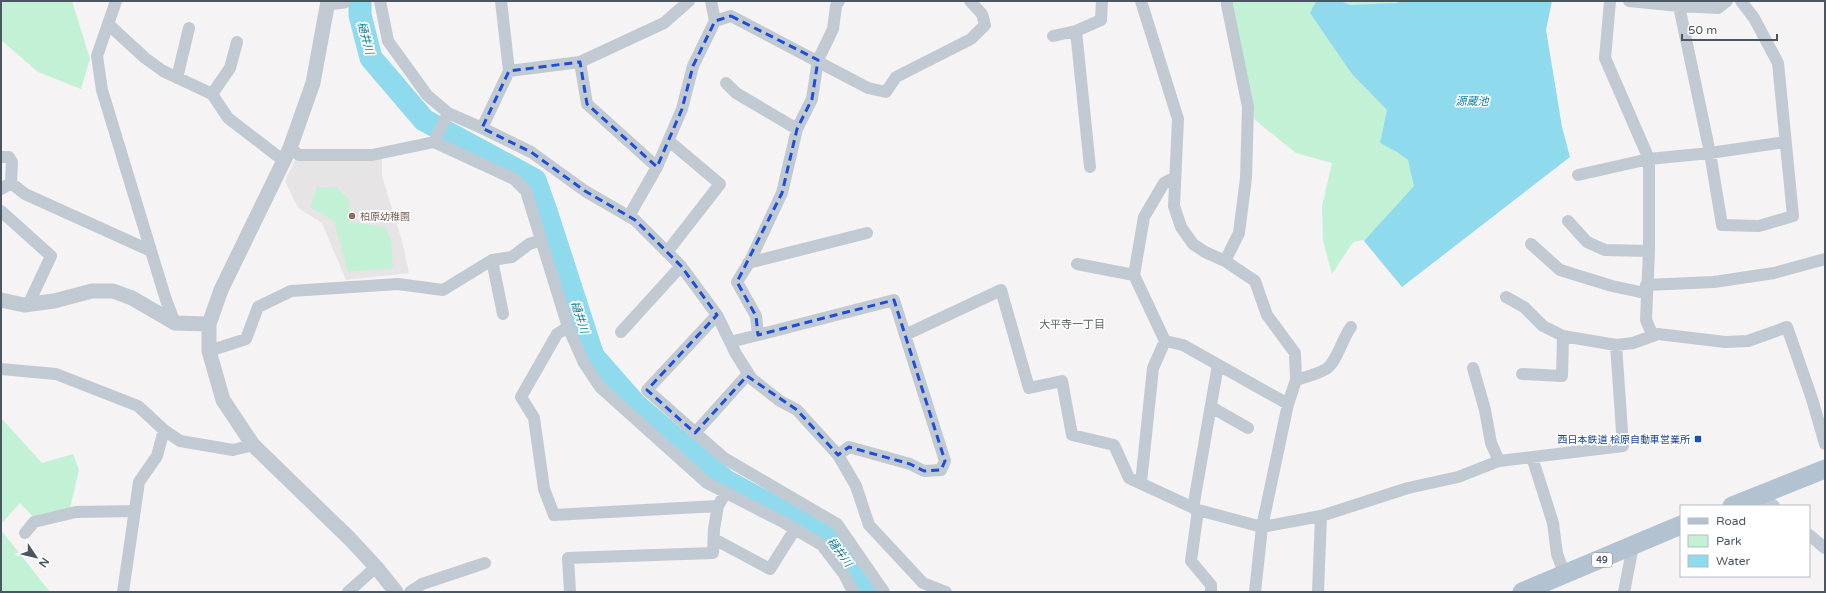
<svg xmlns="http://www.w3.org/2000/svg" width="1826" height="593" font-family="'Varela Round','Noto Sans JP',sans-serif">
	<rect width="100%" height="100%" fill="#f5f3f3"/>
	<path fill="#e6e4e5" d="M 296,158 L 382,159 L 382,176 L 402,241 L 409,273 L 346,280 L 322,223 L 298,208 L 285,181 Z"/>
	<path fill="#c3f1d5" d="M 1,1 L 72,1 L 90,59 L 81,89 L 38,72 L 1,40 Z
		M 1232,1 L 1419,1 L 1381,90 L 1414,156 L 1423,194 L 1381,237 L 1353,242 L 1332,274 L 1323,241 L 1322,206 L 1332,163 L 1296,153 L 1255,120 L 1231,5 Z
		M 317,187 L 337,188 L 349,199 L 350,222 L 385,227 L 391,240 L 393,268 L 348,272 L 334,221 L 310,207 Z
		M 1,418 L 42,463 L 73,454 L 79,470 L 69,513 L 36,520 L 20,503 L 1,524 Z
		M 1,530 L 50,592 L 1,592 Z"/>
	<path fill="#90daee" d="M 1316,1 L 1340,1 L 1350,5 L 1397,3 L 1401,1 L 1552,1 L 1546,30 L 1562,127 L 1570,157 L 1402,287 L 1364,241 L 1414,186 L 1408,160 L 1397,152 L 1380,143 L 1387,110 L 1352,74 L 1310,13 Z"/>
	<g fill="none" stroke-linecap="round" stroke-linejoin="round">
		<path stroke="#90daee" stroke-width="23" d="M 360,1 L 360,15 L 371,58 L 424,120 L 535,180 L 545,208 L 593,356 L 636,405 L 726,481 L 828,536 L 870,592"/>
		<path stroke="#c1cad2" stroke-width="12" d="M 116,1 L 97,56 L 102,90 L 166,300 L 175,323
			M 380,1 L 388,41 L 427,95 L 448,113 L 482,128
			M 501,1 L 509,71 L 482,128 L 531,152 L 585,191 L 635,220 L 681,266 L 717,315 L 736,354 L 752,379 L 780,401 L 797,410 L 838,455 L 856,486 L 869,525 L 923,583 L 946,592
			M 1141,1 L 1178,119 L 1174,206 L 1181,227 L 1193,244 L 1205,252 L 1225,261 L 1255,281 L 1267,315 L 1295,353 L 1296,380 L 1288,404 L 1262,527 L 1255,592
			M 1610,1 L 1605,58 L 1649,159 L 1649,251 L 1646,320 L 1653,336
			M 1629,1 L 1679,6 L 1710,153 L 1722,225 L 1759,226 L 1793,216 L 1778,63 L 1754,18 L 1741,1
			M 1679,6 L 1718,8 L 1727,1
			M 715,21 L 731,16 L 868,88 L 886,92 L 896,77 L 971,39 L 985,25 L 982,14 L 970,1
			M 108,24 L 145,58 L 163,71 L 212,94 L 228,118 L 284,161
			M 1053,36 L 1076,31
			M 580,62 L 587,104 L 657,167
			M 509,71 L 580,62 L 664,23 L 689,1
			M 177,78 L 189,28
			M 726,83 L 736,93 L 797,129
			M 212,94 L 230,68 L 237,42
			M 434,142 L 448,113
			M 290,148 L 299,155 L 372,155 L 434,142 L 514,179 L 526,191 L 568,327 L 584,363 L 600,387 L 707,483 L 783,522 L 822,545 L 844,574 L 853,592
			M 1,157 L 9,157 L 12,162 L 11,183
			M 1090,167 L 1076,31 L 1101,20 L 1102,1
			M 1578,175 L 1649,159 L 1710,153 L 1785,142
			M 1175,177 L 1164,183 L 1144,217 L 1134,275 L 1165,341 L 1183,345 L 1288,404
			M 1,189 L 11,183 L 25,194 L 151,251
			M 1,211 L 51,256 L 28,305
			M 629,216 L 657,167 L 682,109 L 693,66 L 715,21 L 711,1
			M 1568,221 L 1587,242 L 1605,250 L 1649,251
			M 1531,244 L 1560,270 L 1612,286 L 1645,293
			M 667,252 L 720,184 L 669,141
			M 492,260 L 503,314
			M 1225,261 L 1239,233 L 1246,178 L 1248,107 L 1227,5 L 1227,1
			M 748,263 L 867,233
			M 1077,264 L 1134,275
			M 1646,285 L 1714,282 L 1774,273 L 1825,259
			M 1506,297 L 1524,307 L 1543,326 L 1563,336 L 1616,345 L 1633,343 L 1658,334 L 1725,342 L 1748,341 L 1787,327 L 1812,399 L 1825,444
			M 717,315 L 647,390 L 724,458 L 837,524 L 884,592
			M 568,327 L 557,334 L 521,397 L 534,418 L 544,489 L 554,515 L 718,506 L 726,492
			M 621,332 L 681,266
			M 758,335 L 894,300 L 945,461 L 941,470 L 924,471 L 910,464 L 849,447 L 838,455
			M 905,335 L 1001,290 L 1029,388 L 1062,381 L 1072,435 L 1114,445 L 1129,478 L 1198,510 L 1262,527 L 1321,516 L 1408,488 L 1458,477 L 1499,461 L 1623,446 L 1616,345
			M 730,342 L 758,335 L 756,316 L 737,282 L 750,261 L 782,193 L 797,129 L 812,99 L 818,60 L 833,29 L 836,6 L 839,1
			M 209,351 L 246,339 L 258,307 L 291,291 L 398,284 L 443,290 L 492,260 L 512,257 L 529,244 L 541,240
			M 1473,368 L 1485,410 L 1491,443 L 1499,461
			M 1,369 L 56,374 L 138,406 L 164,430 L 180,441 L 233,450 L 253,445
			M 1522,374 L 1562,376 L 1563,336
			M 1296,380 C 1306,377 1318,374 1326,369 C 1337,362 1342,339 1351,327
			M 1211,407 L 1248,428
			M 695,433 L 748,374
			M 1532,457 L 1553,523 L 1557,554 L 1565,575
			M 1141,483 L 1153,368 L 1165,341
			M 1760,495 L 1774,506
			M 1193,508 L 1218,365
			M 1198,510 L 1191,561 L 1211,585 L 1211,592
			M 25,533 L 34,522 L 76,512 L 135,511
			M 1809,535 L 1825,548
			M 714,539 L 770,569 L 795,529
			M 123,592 L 139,482 L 157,456 L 164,430
			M 348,592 L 376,567
			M 410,592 L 422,584 L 485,563
			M 570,592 L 568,558 L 713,553 L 714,529 L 718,506
			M 1318,592 L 1321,516
			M 1624,592 L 1633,546"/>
		<path stroke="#c1cad2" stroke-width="15" d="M 328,1 L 313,83 L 290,148 L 221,290 L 209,324 L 209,351 L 223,400 L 253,445 L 350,539 L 376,567 L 396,592
			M 328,3 L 344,1
			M 1,300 L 24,305 L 54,301 L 92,291 L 113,291 L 132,298 L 175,323 L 209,324"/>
		<path stroke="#b3c2d1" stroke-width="19" d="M 1732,506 L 1825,469
			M 1522,592 L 1681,525"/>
	</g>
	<path fill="none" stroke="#1d4ed8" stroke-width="3" stroke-dasharray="8 5" stroke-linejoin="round" d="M 731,16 L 818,60 L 812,99 L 797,129 L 782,193 L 737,282 L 756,316 L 758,335 L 894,300 L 945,461 L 941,470 L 924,471 L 910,464 L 849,447 L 838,455 L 797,410 L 747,376 L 695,433 L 647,390 L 717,315 L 681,266 L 635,220 L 585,191 L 531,152 L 482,128 L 509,71 L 580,62 L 587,104 L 657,167 L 682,109 L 693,66 L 715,21 Z"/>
	<circle fill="#8d6e63" stroke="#fff" stroke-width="1.5" cx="352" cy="216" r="4"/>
	<rect fill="#1a4fb4" stroke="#fff" stroke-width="1.5" x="1694" y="435" width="8" height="8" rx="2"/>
	<g text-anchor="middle" stroke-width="3.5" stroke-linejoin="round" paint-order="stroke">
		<rect fill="#fff" stroke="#808990" stroke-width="1" x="1592" y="553" width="20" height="14" rx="3"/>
		<g font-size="9" font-weight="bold" fill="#4a5661">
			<text x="1602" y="563">49</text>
		</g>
		<g font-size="10" fill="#785e54" stroke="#fff" text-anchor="start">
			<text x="360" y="220">柏原幼稚園</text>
		</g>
		<g font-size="10" fill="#164399" stroke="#fff" text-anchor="end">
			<text x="1690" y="443">西日本鉄道 桧原自動車営業所</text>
		</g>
		<g font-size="11" font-style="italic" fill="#0c7c9b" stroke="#fff">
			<text transform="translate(366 38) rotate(75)" y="4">樋井川</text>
			<text x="1472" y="105">源蔵池</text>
			<text transform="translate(580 317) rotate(72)" y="4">樋井川</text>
			<text transform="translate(840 552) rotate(53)" y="4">樋井川</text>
		</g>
		<g font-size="11" fill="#5f6368" stroke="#fff">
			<text x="1072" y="328">大平寺一丁目</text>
		</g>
	</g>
	<rect width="1826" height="593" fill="none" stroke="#4a5661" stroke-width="4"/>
	<rect x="1680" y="505" width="130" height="72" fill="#ffffff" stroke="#b7bbc0"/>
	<rect x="1688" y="518" width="20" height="6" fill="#b3c2d1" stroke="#b7bbc0"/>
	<text x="1716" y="525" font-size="12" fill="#4a5661">Road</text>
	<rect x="1688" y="535" width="20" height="12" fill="#c3f1d5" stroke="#b7bbc0"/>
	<text x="1716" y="545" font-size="12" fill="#4a5661">Park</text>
	<rect x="1688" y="555" width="20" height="12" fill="#90daee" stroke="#b7bbc0"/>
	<text x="1716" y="565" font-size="12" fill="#4a5661">Water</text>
	<g transform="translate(36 557) rotate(125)" stroke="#ffffff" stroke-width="3" paint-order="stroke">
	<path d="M0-3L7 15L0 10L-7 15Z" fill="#4a5661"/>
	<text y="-6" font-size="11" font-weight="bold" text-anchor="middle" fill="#4a5661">N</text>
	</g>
	<path d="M1682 34v6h95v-6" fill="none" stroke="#4a5661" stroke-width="2"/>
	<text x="1688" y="34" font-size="12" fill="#4a5661" stroke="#ffffff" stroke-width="3" paint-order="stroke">50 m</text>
</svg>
